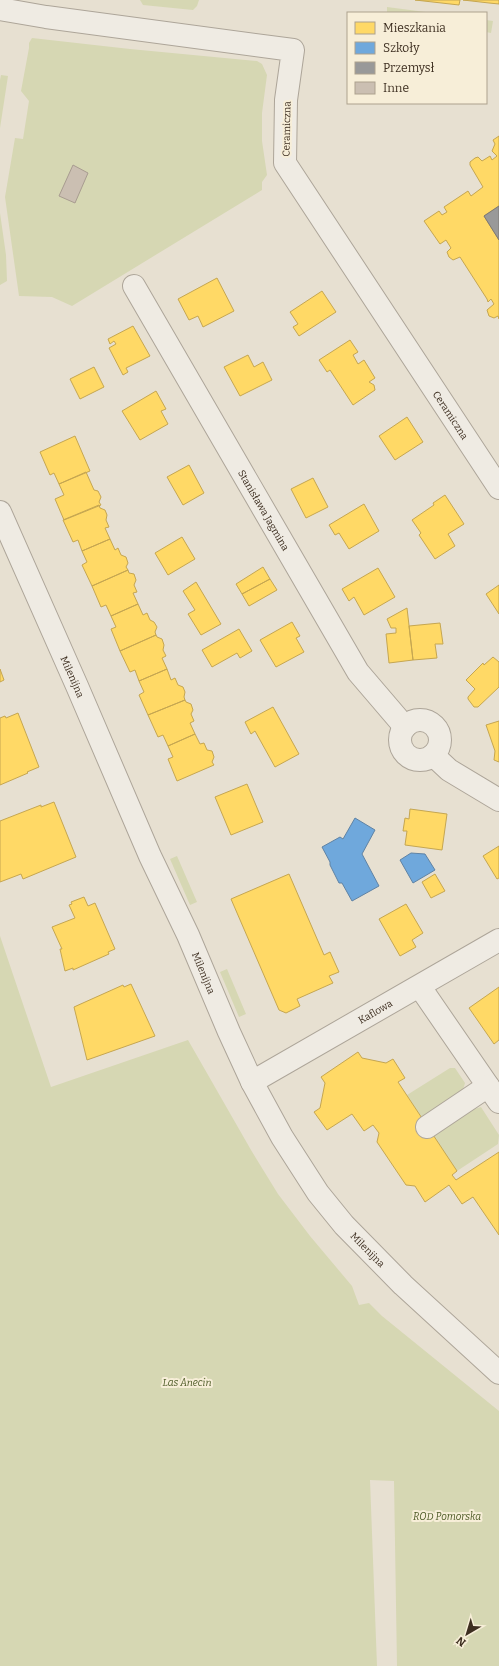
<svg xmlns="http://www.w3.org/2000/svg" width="499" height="1666" font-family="Bitter,serif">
	<rect width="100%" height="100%" fill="#e7e0d1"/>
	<path fill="#d6d7b3" d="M 140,0 L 199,0 L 197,6 L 193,10 L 143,5 Z
		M 387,7 L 433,13 L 387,13 Z
		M 486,20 L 493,21 L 491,33 L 486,32 Z
		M 32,38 L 130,49 L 257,61 L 262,64 L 267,75 L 262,113 L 262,141 L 267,175 L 262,182 L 262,190 L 72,306 L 52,297 L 19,296 L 5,197 L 15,138 L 23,139 L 29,101 L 21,91 L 29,48 L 29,43 Z
		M 1,75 L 8,76 L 0,128 L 0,80 Z
		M 0,213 L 6,255 L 7,281 L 0,285 Z
		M 177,856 L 197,902 L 190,905 L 170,859 Z
		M 0,936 L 51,1087 L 188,1040 L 251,1150 L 278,1194 L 310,1236 L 352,1286 L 359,1305 L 369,1303 L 382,1316 L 499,1411 L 499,1666 L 397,1666 L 394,1481 L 370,1480 L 377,1666 L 0,1666 Z
		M 227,969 L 246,1014 L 239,1017 L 220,972 Z
		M 450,1068 L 455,1068 L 465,1083 L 463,1090 L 423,1120 L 407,1095 Z
		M 481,1107 L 499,1135 L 498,1144 L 457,1171 L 434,1136 L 471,1110 Z"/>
	<path fill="#ffd966" stroke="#c5a651" d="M 415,0 L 460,0 L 459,5 Z
		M 463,0 L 499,0 L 499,4 L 489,3 Z
		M 499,136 L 499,206 L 484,216 L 499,240 L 499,319 L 498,316 L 494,318 L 489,316 L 487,310 L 494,304 L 491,299 L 488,302 L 487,299 L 460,257 L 453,260 L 449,257 L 447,252 L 451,248 L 446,240 L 440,244 L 424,221 L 439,211 L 442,215 L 447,212 L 444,207 L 468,191 L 471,196 L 483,187 L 470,165 L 470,162 L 475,158 L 478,157 L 482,161 L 490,156 L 492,160 L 497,156 L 492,151 L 495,144 L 493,140 Z
		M 217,278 L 234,311 L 203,327 L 198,316 L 189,320 L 178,299 Z
		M 322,291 L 336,312 L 299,336 L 293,327 L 298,324 L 290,312 Z
		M 133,326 L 150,356 L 126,368 L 128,372 L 123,375 L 109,348 L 116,344 L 114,341 L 110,344 L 108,339 Z
		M 350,340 L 358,352 L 353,355 L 358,364 L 364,360 L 375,378 L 369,382 L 374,385 L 375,390 L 353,405 L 330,370 L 327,372 L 319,360 Z
		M 248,355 L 254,367 L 263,362 L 272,380 L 240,396 L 224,367 Z
		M 94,367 L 104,387 L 80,399 L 70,379 Z
		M 156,391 L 166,409 L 161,411 L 168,424 L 140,440 L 122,411 Z
		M 407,417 L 423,442 L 395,460 L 379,436 Z
		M 75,436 L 90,471 L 59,484 L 54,473 L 50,475 L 40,452 Z
		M 189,465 L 204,493 L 183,505 L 167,477 Z
		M 86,472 L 94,490 L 98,491 L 101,497 L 99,502 L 101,505 L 64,520 L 55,499 L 64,495 L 59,484 Z
		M 313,478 L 328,507 L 306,518 L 291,489 Z
		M 445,495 L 464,524 L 448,534 L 455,546 L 435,559 L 419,535 L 421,533 L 412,520 L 434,505 L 433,503 Z
		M 364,504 L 379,531 L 349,549 L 339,533 L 335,535 L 329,525 Z
		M 99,505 L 100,508 L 105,510 L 107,515 L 106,520 L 109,527 L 105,528 L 110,539 L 82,551 L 78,540 L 73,542 L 63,520 Z
		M 182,537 L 195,559 L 168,575 L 155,553 Z
		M 110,539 L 115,550 L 118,548 L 121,555 L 126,557 L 128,563 L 126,567 L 128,570 L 92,586 L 82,565 L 87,562 L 82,551 Z
		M 263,567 L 270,579 L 242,594 L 236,584 Z
		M 378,568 L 395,597 L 364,615 L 354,597 L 349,601 L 342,589 Z
		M 128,570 L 129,573 L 134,574 L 136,580 L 134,585 L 137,592 L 133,593 L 138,604 L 111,616 L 106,605 L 101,607 L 92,586 Z
		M 270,579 L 277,590 L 249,606 L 242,594 Z
		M 196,582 L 221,624 L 201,635 L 188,614 L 195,610 L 183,591 Z
		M 499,585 L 499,614 L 486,594 Z
		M 138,604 L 143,615 L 147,613 L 150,620 L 154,622 L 157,627 L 155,632 L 156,635 L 120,651 L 111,629 L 116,627 L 111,616 Z
		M 407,608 L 413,660 L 389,663 L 386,634 L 396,633 L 396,628 L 391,628 L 387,619 Z
		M 292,622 L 300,636 L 296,638 L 304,652 L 276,667 L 260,640 Z
		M 440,623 L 443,644 L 435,644 L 437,658 L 413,660 L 409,626 Z
		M 239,629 L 252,651 L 240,658 L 237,653 L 212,667 L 202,650 Z
		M 156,635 L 157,637 L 162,639 L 164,645 L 163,650 L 166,656 L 162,658 L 167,669 L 139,681 L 135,670 L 130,672 L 120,651 Z
		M 493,657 L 499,662 L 499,687 L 478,707 L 474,707 L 468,699 L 468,697 L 475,689 L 466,680 L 483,663 L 484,665 Z
		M 0,669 L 4,680 L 0,682 Z
		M 167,669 L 171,680 L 175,678 L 178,685 L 183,687 L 185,692 L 184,697 L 185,700 L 148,715 L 139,695 L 144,692 L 139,681 Z
		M 185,700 L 186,702 L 191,704 L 193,710 L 191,714 L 194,721 L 190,723 L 195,734 L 168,746 L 163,735 L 158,737 L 148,715 Z
		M 273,707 L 299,754 L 275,767 L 255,731 L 251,734 L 245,722 Z
		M 18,713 L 39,767 L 27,772 L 28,773 L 0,785 L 0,718 L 5,716 L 6,718 Z
		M 499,721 L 499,762 L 494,760 L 495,751 L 486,725 Z
		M 195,734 L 200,744 L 204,743 L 207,750 L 212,751 L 214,757 L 212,762 L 214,765 L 177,781 L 168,759 L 173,757 L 168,746 Z
		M 247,784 L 263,822 L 231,835 L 215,797 Z
		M 54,802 L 76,857 L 23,879 L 21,874 L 0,882 L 0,821 L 41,805 L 41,807 Z
		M 410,809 L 447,814 L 442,850 L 405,845 L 407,831 L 403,831 L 405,818 L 409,819 Z
		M 499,846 L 499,878 L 497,879 L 483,856 Z
		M 289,874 L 324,955 L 330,952 L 339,972 L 329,976 L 333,983 L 297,999 L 300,1006 L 286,1013 L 279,1010 L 231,899 Z
		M 435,874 L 445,891 L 431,898 L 422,882 Z
		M 84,897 L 88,906 L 95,903 L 115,949 L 108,952 L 109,954 L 73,970 L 73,968 L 65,971 L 60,949 L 62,949 L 52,927 L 75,918 L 69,905 L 72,904 L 71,902 Z
		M 406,904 L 423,933 L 412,940 L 416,947 L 400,956 L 379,919 Z
		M 131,984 L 155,1036 L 87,1060 L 74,1007 L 123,985 L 124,987 Z
		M 499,987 L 499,1040 L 494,1044 L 469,1008 Z
		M 358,1052 L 362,1058 L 386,1063 L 393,1059 L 405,1078 L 398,1082 L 457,1171 L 452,1175 L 456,1180 L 499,1152 L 499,1235 L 473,1197 L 462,1204 L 449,1185 L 425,1202 L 415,1186 L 406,1185 L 377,1142 L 379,1133 L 373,1125 L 364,1131 L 352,1114 L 327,1130 L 314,1112 L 320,1108 L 325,1083 L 321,1077 Z"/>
	<path fill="#6fa8dc" stroke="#6083a4" d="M 355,818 L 375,830 L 362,854 L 379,886 L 352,901 L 342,883 L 339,883 L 330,865 L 330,862 L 322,847 L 340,837 L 343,839 Z
		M 411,853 L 425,854 L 435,870 L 413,883 L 400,860 Z"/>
	<path fill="#999" stroke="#7d7975" d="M 499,206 L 499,240 L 484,216 Z"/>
	<path fill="#cbbfb2" stroke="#a89c90" d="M 73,165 L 88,173 L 75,203 L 59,196 Z"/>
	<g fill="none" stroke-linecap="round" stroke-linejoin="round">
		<g stroke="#ada599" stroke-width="24">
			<g id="street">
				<path id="s1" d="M 0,9 L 46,17 L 293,50 L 286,100 L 285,163 L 499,488"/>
				<path id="s2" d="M 134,286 L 358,672 L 405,727"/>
				<path id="s3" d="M 0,512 L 77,686 L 150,856 L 188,935 L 229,1032 L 252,1082 L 282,1137 L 318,1193 L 344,1225 L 403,1285 L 499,1373"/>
				<circle cx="420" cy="740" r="20"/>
				<path d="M 433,755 L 449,770 L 499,800"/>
				<path d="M 420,987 L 499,1102"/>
				<path id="s4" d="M 252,1082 L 499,940"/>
				<path d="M 427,1127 L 488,1086"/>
			</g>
		</g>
		<use href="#street" stroke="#efebe3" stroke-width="22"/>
	</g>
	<g text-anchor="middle" stroke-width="4" stroke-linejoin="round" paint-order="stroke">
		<g font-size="10" fill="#3d2e20" stroke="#f7eed8">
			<text transform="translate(286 129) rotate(-89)" y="4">Ceramiczna</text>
			<text dy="4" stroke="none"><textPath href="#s1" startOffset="711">Ceramiczna</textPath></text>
			<text dy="4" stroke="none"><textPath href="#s2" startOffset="259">Stanisława Jagmina</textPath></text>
			<text dy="4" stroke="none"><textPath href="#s3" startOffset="180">Milenijna</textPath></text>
			<text dy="4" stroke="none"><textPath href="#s3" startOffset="504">Milenijna</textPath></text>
			<text dy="4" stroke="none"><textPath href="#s4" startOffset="142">Kaflowa</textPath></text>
			<text dy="4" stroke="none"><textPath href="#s3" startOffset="828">Milenijna</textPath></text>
		</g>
		<g font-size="10" font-style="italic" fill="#4d5a26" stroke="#f7eed8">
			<text x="187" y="1386">Las Anecin</text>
			<text x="447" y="1520">ROD Pomorska</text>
		</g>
	</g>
	<rect x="347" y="12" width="140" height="92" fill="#f7eed8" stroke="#ada18e"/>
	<rect x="355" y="22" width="20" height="12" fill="#ffd966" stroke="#ada18e"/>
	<text x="383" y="32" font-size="12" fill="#3d2e20">Mieszkania</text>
	<rect x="355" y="42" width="20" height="12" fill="#6fa8dc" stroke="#ada18e"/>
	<text x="383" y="52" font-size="12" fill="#3d2e20">Szkoły</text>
	<rect x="355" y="62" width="20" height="12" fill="#999999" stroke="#ada18e"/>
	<text x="383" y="72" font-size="12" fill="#3d2e20">Przemysł</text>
	<rect x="355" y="82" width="20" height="12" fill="#cbbfb2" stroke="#ada18e"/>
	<text x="383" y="92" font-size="12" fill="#3d2e20">Inne</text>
	<g transform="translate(467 1634) rotate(218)" stroke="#f7eed8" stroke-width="3" paint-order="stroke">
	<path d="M0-3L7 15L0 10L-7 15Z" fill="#3d2e20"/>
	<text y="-6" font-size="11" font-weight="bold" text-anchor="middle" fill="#3d2e20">N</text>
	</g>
</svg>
